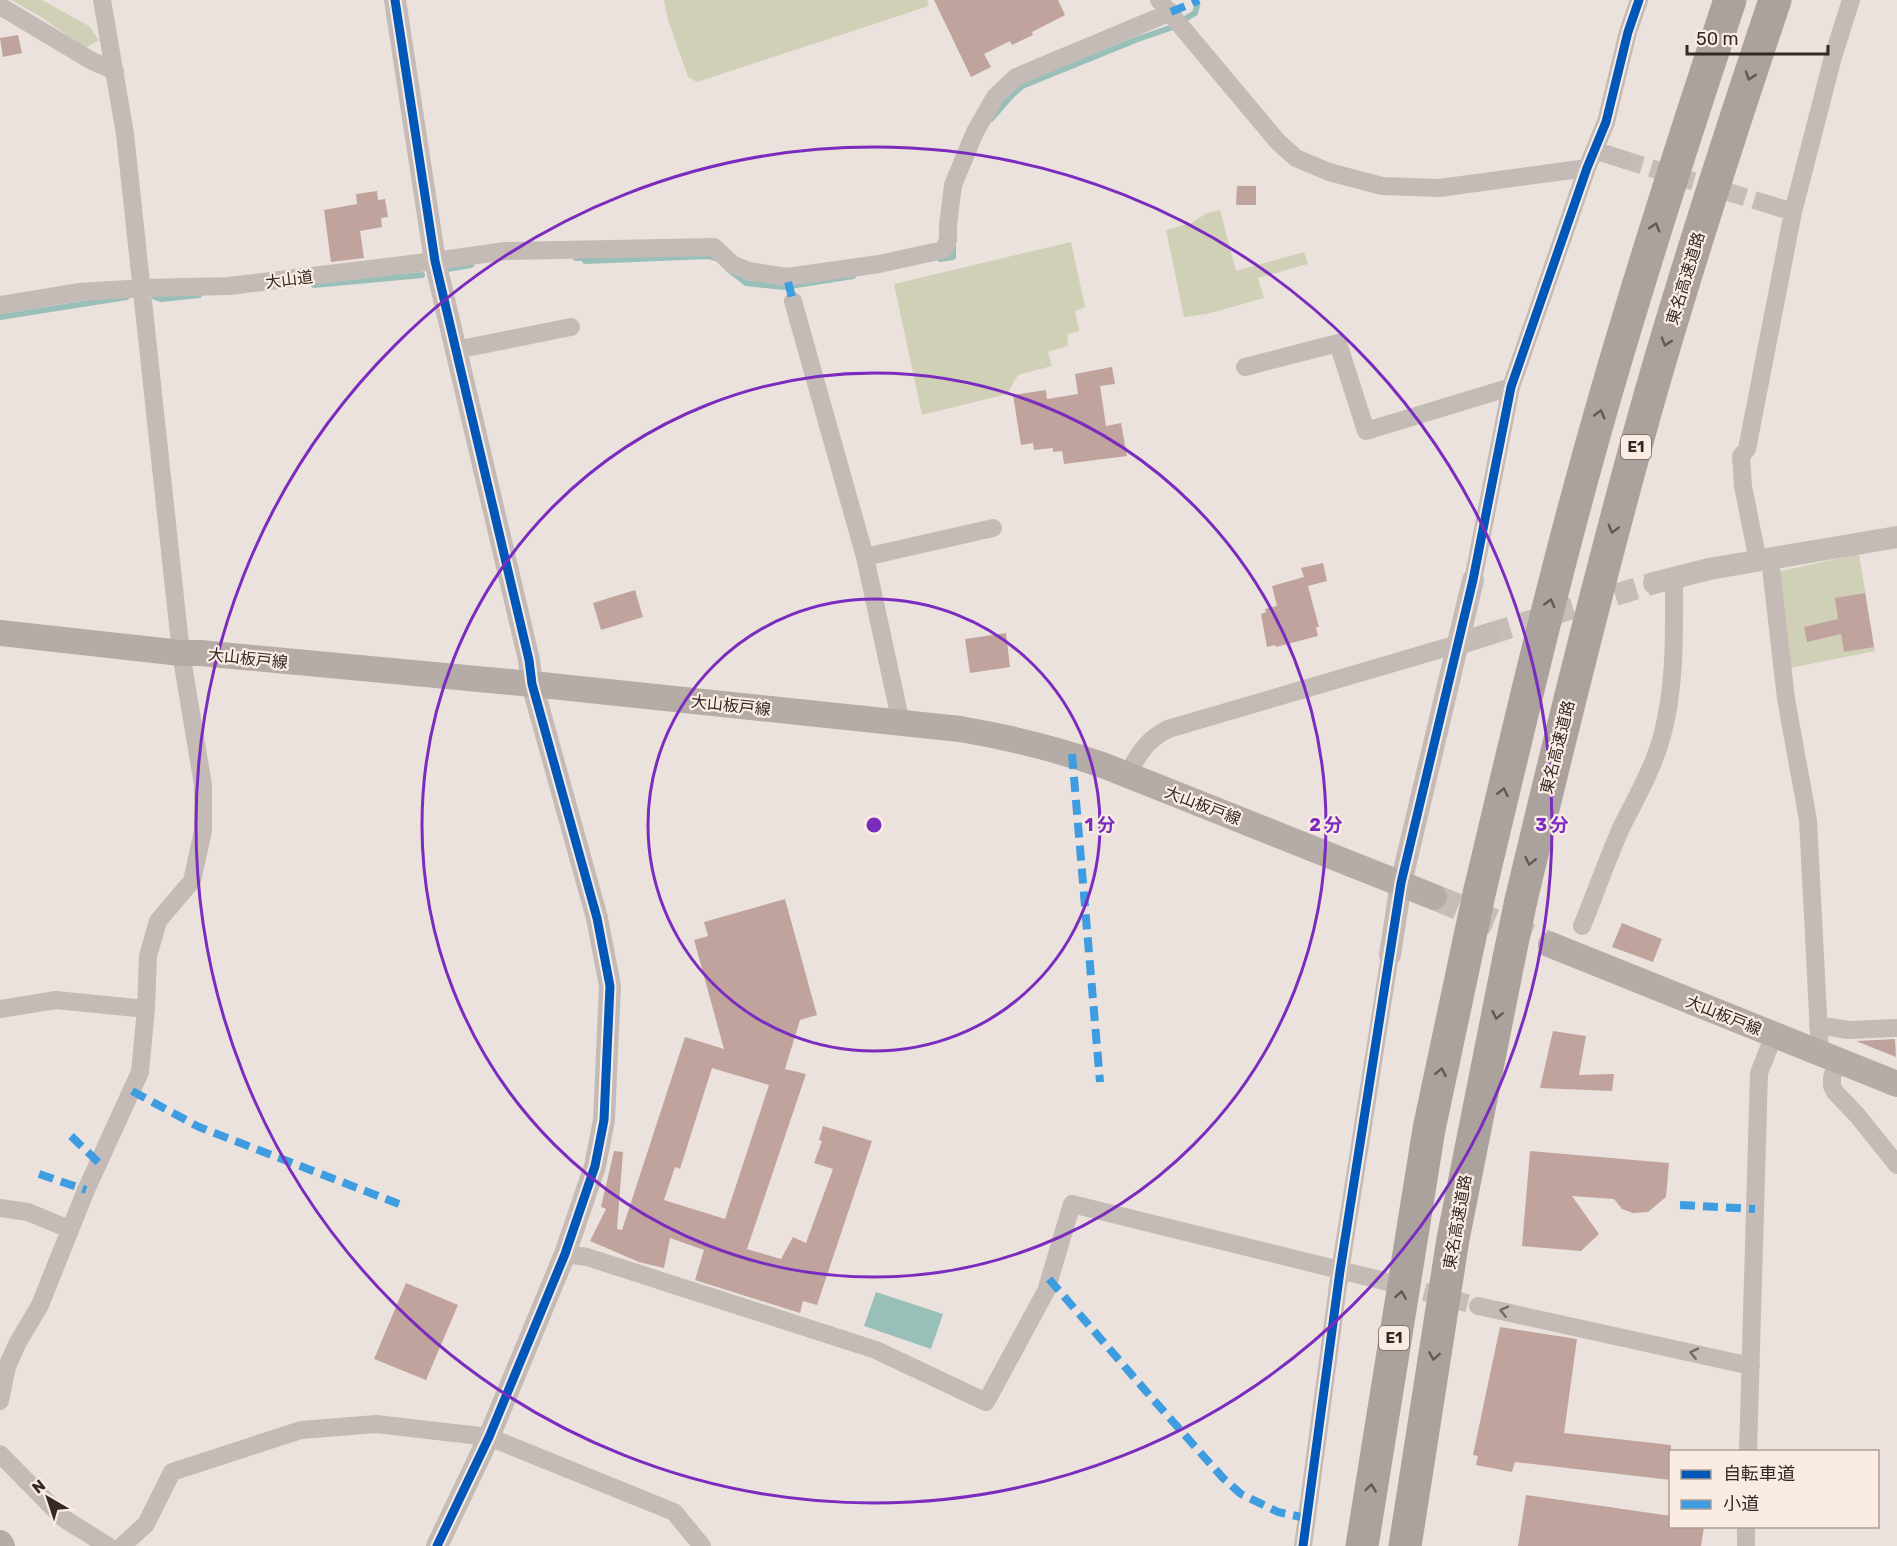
<svg xmlns="http://www.w3.org/2000/svg" width="1897" height="1546" font-family="Rubik,'Noto Sans JP',sans-serif">
	<rect width="100%" height="100%" fill="#ece2dd"/>
	<path fill="#d0d0b6" d="M 11,0 L 42,0 L 89,26 L 99,40 L 85,48 L 41,17 Z
		M 664,0 L 927,0 L 929,6 L 697,82 L 688,77 L 668,20 Z
		M 1220,210 L 1236,271 L 1304,252 L 1308,264 L 1258,278 L 1264,298 L 1207,314 L 1184,317 L 1166,230 L 1191,223 L 1207,213 Z
		M 1071,242 L 1085,307 L 1075,311 L 1079,331 L 1067,334 L 1068,346 L 1048,352 L 1052,366 L 1018,375 L 1007,394 L 922,415 L 894,284 Z
		M 1859,554 L 1875,651 L 1790,668 L 1777,572 Z"/>
	<path fill="#99bfb9" d="M 876,1292 L 943,1314 L 931,1349 L 864,1326 Z"/>
	<g fill="none" stroke-linecap="round" stroke-linejoin="round">
		<path stroke="#99bfb9" stroke-width="6" d="M 991,119 L 1012,95 L 1022,86 L 1138,39 L 1170,28 L 1195,13 L 1197,6
			M 576,258 L 584,258 L 585,261 L 709,256 L 716,258
			M 940,259 L 953,257 L 953,244
			M 448,269 L 471,265
			M 728,269 L 746,283 L 784,287 L 853,276
			M 314,285 L 422,275
			M 155,297 L 162,299 L 199,295
			M 0,317 L 127,297"/>
	</g>
	<path fill="#c1a39e" fill-rule="evenodd" d="M 934,0 L 1058,0 L 1065,15 L 1032,32 L 1033,35 L 1012,45 L 1010,41 L 984,54 L 991,67 L 971,77 Z
		M 18,35 L 22,53 L 3,57 L 0,38 Z
		M 1237,186 L 1256,186 L 1256,205 L 1236,205 Z
		M 377,191 L 378,200 L 385,199 L 388,217 L 381,218 L 382,227 L 360,231 L 364,258 L 331,262 L 324,210 L 357,204 L 356,194 Z
		M 1112,367 L 1115,384 L 1100,386 L 1106,426 L 1121,423 L 1127,456 L 1064,464 L 1062,451 L 1053,452 L 1053,448 L 1034,450 L 1033,443 L 1021,445 L 1013,395 L 1046,390 L 1047,399 L 1078,394 L 1075,374 Z
		M 1323,563 L 1327,581 L 1308,586 L 1319,627 L 1316,627 L 1318,636 L 1276,647 L 1275,645 L 1267,647 L 1261,614 L 1266,612 L 1265,609 L 1277,606 L 1272,586 L 1304,577 L 1301,568 Z
		M 635,590 L 643,617 L 601,630 L 593,603 Z
		M 1865,593 L 1874,647 L 1844,652 L 1841,634 L 1807,642 L 1804,627 L 1838,619 L 1835,598 Z
		M 1006,633 L 1010,667 L 970,673 L 965,639 Z
		M 785,899 L 817,1015 L 800,1020 L 785,1069 L 806,1074 L 747,1249 L 781,1259 L 793,1237 L 806,1243 L 833,1169 L 814,1163 L 822,1141 L 819,1140 L 823,1126 L 872,1141 L 817,1305 L 803,1301 L 800,1313 L 695,1280 L 704,1250 L 670,1238 L 664,1268 L 639,1262 L 590,1241 L 606,1209 L 601,1207 L 614,1151 L 623,1152 L 617,1229 L 622,1230 L 685,1037 L 724,1049 L 694,940 L 708,936 L 704,922 ZM 712,1068 L 769,1085 L 725,1219 L 664,1200 L 675,1167 L 680,1169 Z
		M 1622,923 L 1662,939 L 1653,962 L 1612,947 Z
		M 1553,1031 L 1586,1036 L 1579,1075 L 1614,1074 L 1612,1091 L 1540,1088 Z
		M 1895,1039 L 1896,1057 L 1856,1041 Z
		M 1530,1151 L 1669,1163 L 1666,1197 L 1648,1212 L 1633,1213 L 1622,1209 L 1614,1199 L 1572,1196 L 1599,1234 L 1581,1251 L 1522,1246 Z
		M 406,1283 L 458,1305 L 426,1380 L 374,1359 Z
		M 1500,1327 L 1577,1339 L 1564,1433 L 1671,1445 L 1671,1480 L 1515,1462 L 1512,1472 L 1476,1465 L 1478,1456 L 1473,1455 Z
		M 1526,1495 L 1671,1516 L 1671,1527 L 1704,1527 L 1701,1546 L 1518,1546 Z"/>
	<g fill="none" stroke-linecap="round" stroke-linejoin="round">
		<path stroke="#c7bdb8" stroke-width="18" stroke-dasharray="18 9" stroke-linecap="butt" d="M 1625,160 L 1764,203
			M 1372,1278 L 1478,1306"/>
		<path stroke="#c7bdb8" stroke-width="22" stroke-dasharray="22 11" stroke-linecap="butt" d="M 1489,634 L 1654,583"/>
		<path stroke="#c7bdb8" stroke-width="26" stroke-dasharray="26 13" stroke-linecap="butt" d="M 1434,897 L 1551,945"/>
		<path stroke="#c4bbb7" stroke-width="18" d="M 1159,0 L 1278,142 L 1296,158 L 1329,172 L 1382,186 L 1439,188 L 1587,168
			M 0,6 L 92,61 L 115,71
			M 1594,150 L 1625,160
			M 1764,203 L 1793,212
			M 793,301 L 865,557 L 901,723
			M 0,305 L 80,292 L 143,288 L 229,286 L 435,261 L 505,251 L 714,247 L 732,264 L 749,271 L 787,277 L 879,264 L 943,250 L 948,240 L 948,225 L 953,185 L 975,132 L 995,97 L 1016,77 L 1171,12
			M 456,350 L 571,327
			M 1245,367 L 1338,343 L 1366,431 L 1511,387
			M 865,557 L 993,528
			M 1770,559 L 1786,699 L 1808,820 L 1820,1053
			M 1758,561 L 1743,486 L 1741,456 L 1747,449 L 1793,212 L 1833,57 L 1851,0
			M 1473,580 L 1511,387 L 1587,168 L 1606,122 L 1628,32 L 1639,0
			M 1127,775 C 1138,755 1147,739 1168,729 L 1458,644
			M 1582,926 C 1595,894 1607,860 1621,828 C 1636,798 1653,769 1662,736 C 1676,685 1674,630 1674,577
			M 0,1009 L 56,1000 L 146,1009
			M 1818,1025 L 1848,1030 L 1897,1028
			M 1837,1060 L 1832,1078 L 1832,1086 L 1835,1092 L 1857,1115 L 1897,1165
			M 0,1208 L 28,1212 L 69,1229
			M 565,1254 L 587,1257 L 876,1350 L 986,1402 L 1046,1291 L 1072,1204 L 1372,1278
			M 1478,1306 L 1751,1366
			M 0,1401 L 7,1367 L 17,1344 L 40,1305 L 86,1190 L 140,1072 L 146,1009 L 148,956 L 158,921 L 192,881 L 203,831 L 203,785 L 181,653 L 125,134 L 102,0
			M 1748,1452 L 1759,1073 L 1774,1035
			M 0,1454 L 63,1518 L 108,1546
			M 1746,1526 L 1746,1546
			M 122,1546 L 146,1524 L 172,1472 L 301,1430 L 376,1424 L 489,1437 L 674,1512 L 702,1546
			M 1303,1546 L 1340,1271 L 1390,955"/>
		<path stroke="#c4bbb7" stroke-width="22" d="M 395,0 L 435,261 L 529,660 L 532,684 L 597,918 L 610,986 L 604,1120 L 595,1166 L 565,1254 L 489,1437 L 437,1546
			M 1654,583 L 1709,569 L 1897,537
			M 1458,644 L 1489,634
			M 1390,955 L 1401,883 L 1473,580"/>
		<path stroke="#b5aba7" stroke-width="26" d="M 0,633 L 181,653 L 200,653 L 532,684 L 960,729 C 1012,738 1055,748 1105,766 L 1434,897
			M 1551,945 L 1897,1084
			M 0,1543 L 2,1546"/>
		<path stroke="#aba19d" stroke-width="33" d="M 1480,890 C 1520,722 1559,555 1607,390 C 1645,259 1687,129 1730,0
			M 1521,900 C 1560,737 1600,574 1645,413 C 1684,274 1729,137 1775,0
			M 1362,1546 L 1429,1129 L 1469,941
			M 1405,1546 L 1453,1239 L 1509,958"/>
		<path stroke="#aba19d" stroke-width="33" d="M 1469,941 L 1480,890
			M 1509,958 L 1521,900"/>
		<path stroke="#3e9ce0" stroke-width="8" stroke-dasharray="15 8" stroke-linecap="butt" d="M 1171,12 L 1199,0
			M 788,282 L 793,301
			M 1072,754 L 1100,1082
			M 132,1091 L 199,1127 L 399,1204
			M 71,1136 L 99,1163
			M 39,1174 L 86,1190
			M 1680,1205 L 1755,1209
			M 1049,1279 L 1151,1397 L 1223,1478 L 1241,1494 L 1278,1512 L 1306,1518"/>
		<g stroke="#faece3" stroke-width="13">
			<path id="cycleway" d="M 395,0 L 435,261 L 529,660 L 532,684 L 597,918 L 610,986 L 604,1120 L 595,1166 L 565,1254 L 489,1437 L 437,1546
				M 1303,1546 L 1340,1271 L 1401,883 L 1473,580 L 1511,387 L 1587,168 L 1606,122 L 1628,32 L 1639,0"/>
		</g>
		<use href="#cycleway" stroke="#0057b8" stroke-width="9"/>
	</g>
	<defs><path id="oneway-chevron" d="M-2-3.5L2.5 0L-2 3.5" fill="none" stroke-width="1.6" stroke-linecap="round" stroke-linejoin="round" transform="scale(1.5)"/></defs>
	<g stroke="#645855">
		<use href="#oneway-chevron" transform="translate(1750 76) rotate(108)"/>
		<use href="#oneway-chevron" transform="translate(1655 227) rotate(-73)"/>
		<use href="#oneway-chevron" transform="translate(1666 342) rotate(107)"/>
		<use href="#oneway-chevron" transform="translate(1600 414) rotate(-75)"/>
		<use href="#oneway-chevron" transform="translate(1613 529) rotate(105)"/>
		<use href="#oneway-chevron" transform="translate(1550 603) rotate(-75)"/>
		<use href="#oneway-chevron" transform="translate(1503 792) rotate(-77)"/>
		<use href="#oneway-chevron" transform="translate(1530 861) rotate(103)"/>
		<use href="#oneway-chevron" transform="translate(1497 1015) rotate(102)"/>
		<use href="#oneway-chevron" transform="translate(1441 1072) rotate(-78)"/>
		<use href="#oneway-chevron" transform="translate(1401 1295) rotate(-81)"/>
		<use href="#oneway-chevron" transform="translate(1434 1356) rotate(99)"/>
		<use href="#oneway-chevron" transform="translate(1371 1488) rotate(-82)"/>
	</g>
	<g stroke="#756a67">
		<use href="#oneway-chevron" transform="translate(1504 1311) rotate(-167)"/>
		<use href="#oneway-chevron" transform="translate(1694 1353) rotate(-167)"/>
	</g>
	<g fill="none" stroke="#7b2cbf" stroke-width="3">
		<circle cx="874" cy="825" r="226"/>
		<circle cx="874" cy="825" r="452"/>
		<circle cx="874" cy="825" r="678"/>
	</g>
	<g text-anchor="middle" stroke-width="4.5" stroke-linejoin="round" paint-order="stroke">
		<g fill="#faece3" stroke="#70635e" stroke-width="1.5">
			<rect x="1621" y="435" width="30" height="24" rx="4.5"/>
			<rect x="1379" y="1326" width="30" height="24" rx="4.5"/>
		</g>
		<g font-size="15" font-weight="bold" fill="#352825">
			<text x="1636" y="452">E1</text>
			<text x="1394" y="1343">E1</text>
		</g>
		<g font-size="16" fill="#352825" stroke="#faece3">
			<text transform="translate(1685 278) rotate(-73)" y="6">東名高速道路</text>
			<text transform="translate(289 279) rotate(-7)" y="6">大山道</text>
			<text transform="translate(248 658) rotate(6)" y="6">大山板戸線</text>
			<text transform="translate(731 705) rotate(6)" y="6">大山板戸線</text>
			<text transform="translate(1557 747) rotate(-76)" y="6">東名高速道路</text>
			<text transform="translate(1203 805) rotate(21)" y="6">大山板戸線</text>
			<text transform="translate(1724 1015) rotate(22)" y="6">大山板戸線</text>
			<text transform="translate(1457 1222) rotate(-80)" y="6">東名高速道路</text>
		</g>
	</g>
	<circle cx="874" cy="825" r="9" fill="#7b2cbf" stroke="#faece3" stroke-width="3"/>
	<g font-size="18" text-anchor="middle" font-weight="bold" fill="#7b2cbf" stroke="#faece3" stroke-width="4.5" stroke-linejoin="round" paint-order="stroke">
		<text x="1100" y="831">1 分</text>
		<text x="1326" y="831">2 分</text>
		<text x="1552" y="831">3 分</text>
	</g>
	<rect x="1669" y="1450" width="210" height="78" fill="#faece3" stroke="#ab9e97" stroke-width="1.5"/>
	<rect x="1681" y="1470" width="30" height="9" fill="#0057b8" stroke="#ab9e97" stroke-width="1.5"/>
	<text x="1723" y="1480" font-size="18" fill="#352825">自転車道</text>
	<rect x="1681" y="1500" width="30" height="9" fill="#3e9ce0" stroke="#ab9e97" stroke-width="1.5"/>
	<text x="1723" y="1510" font-size="18" fill="#352825">小道</text>
	<g transform="translate(48 1498) rotate(321)" stroke="#faece3" stroke-width="4.5" paint-order="stroke">
	<path d="M0-4.5L10 22L0 15L-10 22Z" fill="#352825"/>
	<text y="-9" font-size="16" font-weight="bold" text-anchor="middle" fill="#352825">N</text>
	</g>
	<path d="M1687 45v9h141v-9" fill="none" stroke="#352825" stroke-width="3"/>
	<text x="1696" y="45" font-size="18" fill="#352825" stroke="#faece3" stroke-width="4.5" paint-order="stroke">50 m</text>
</svg>
